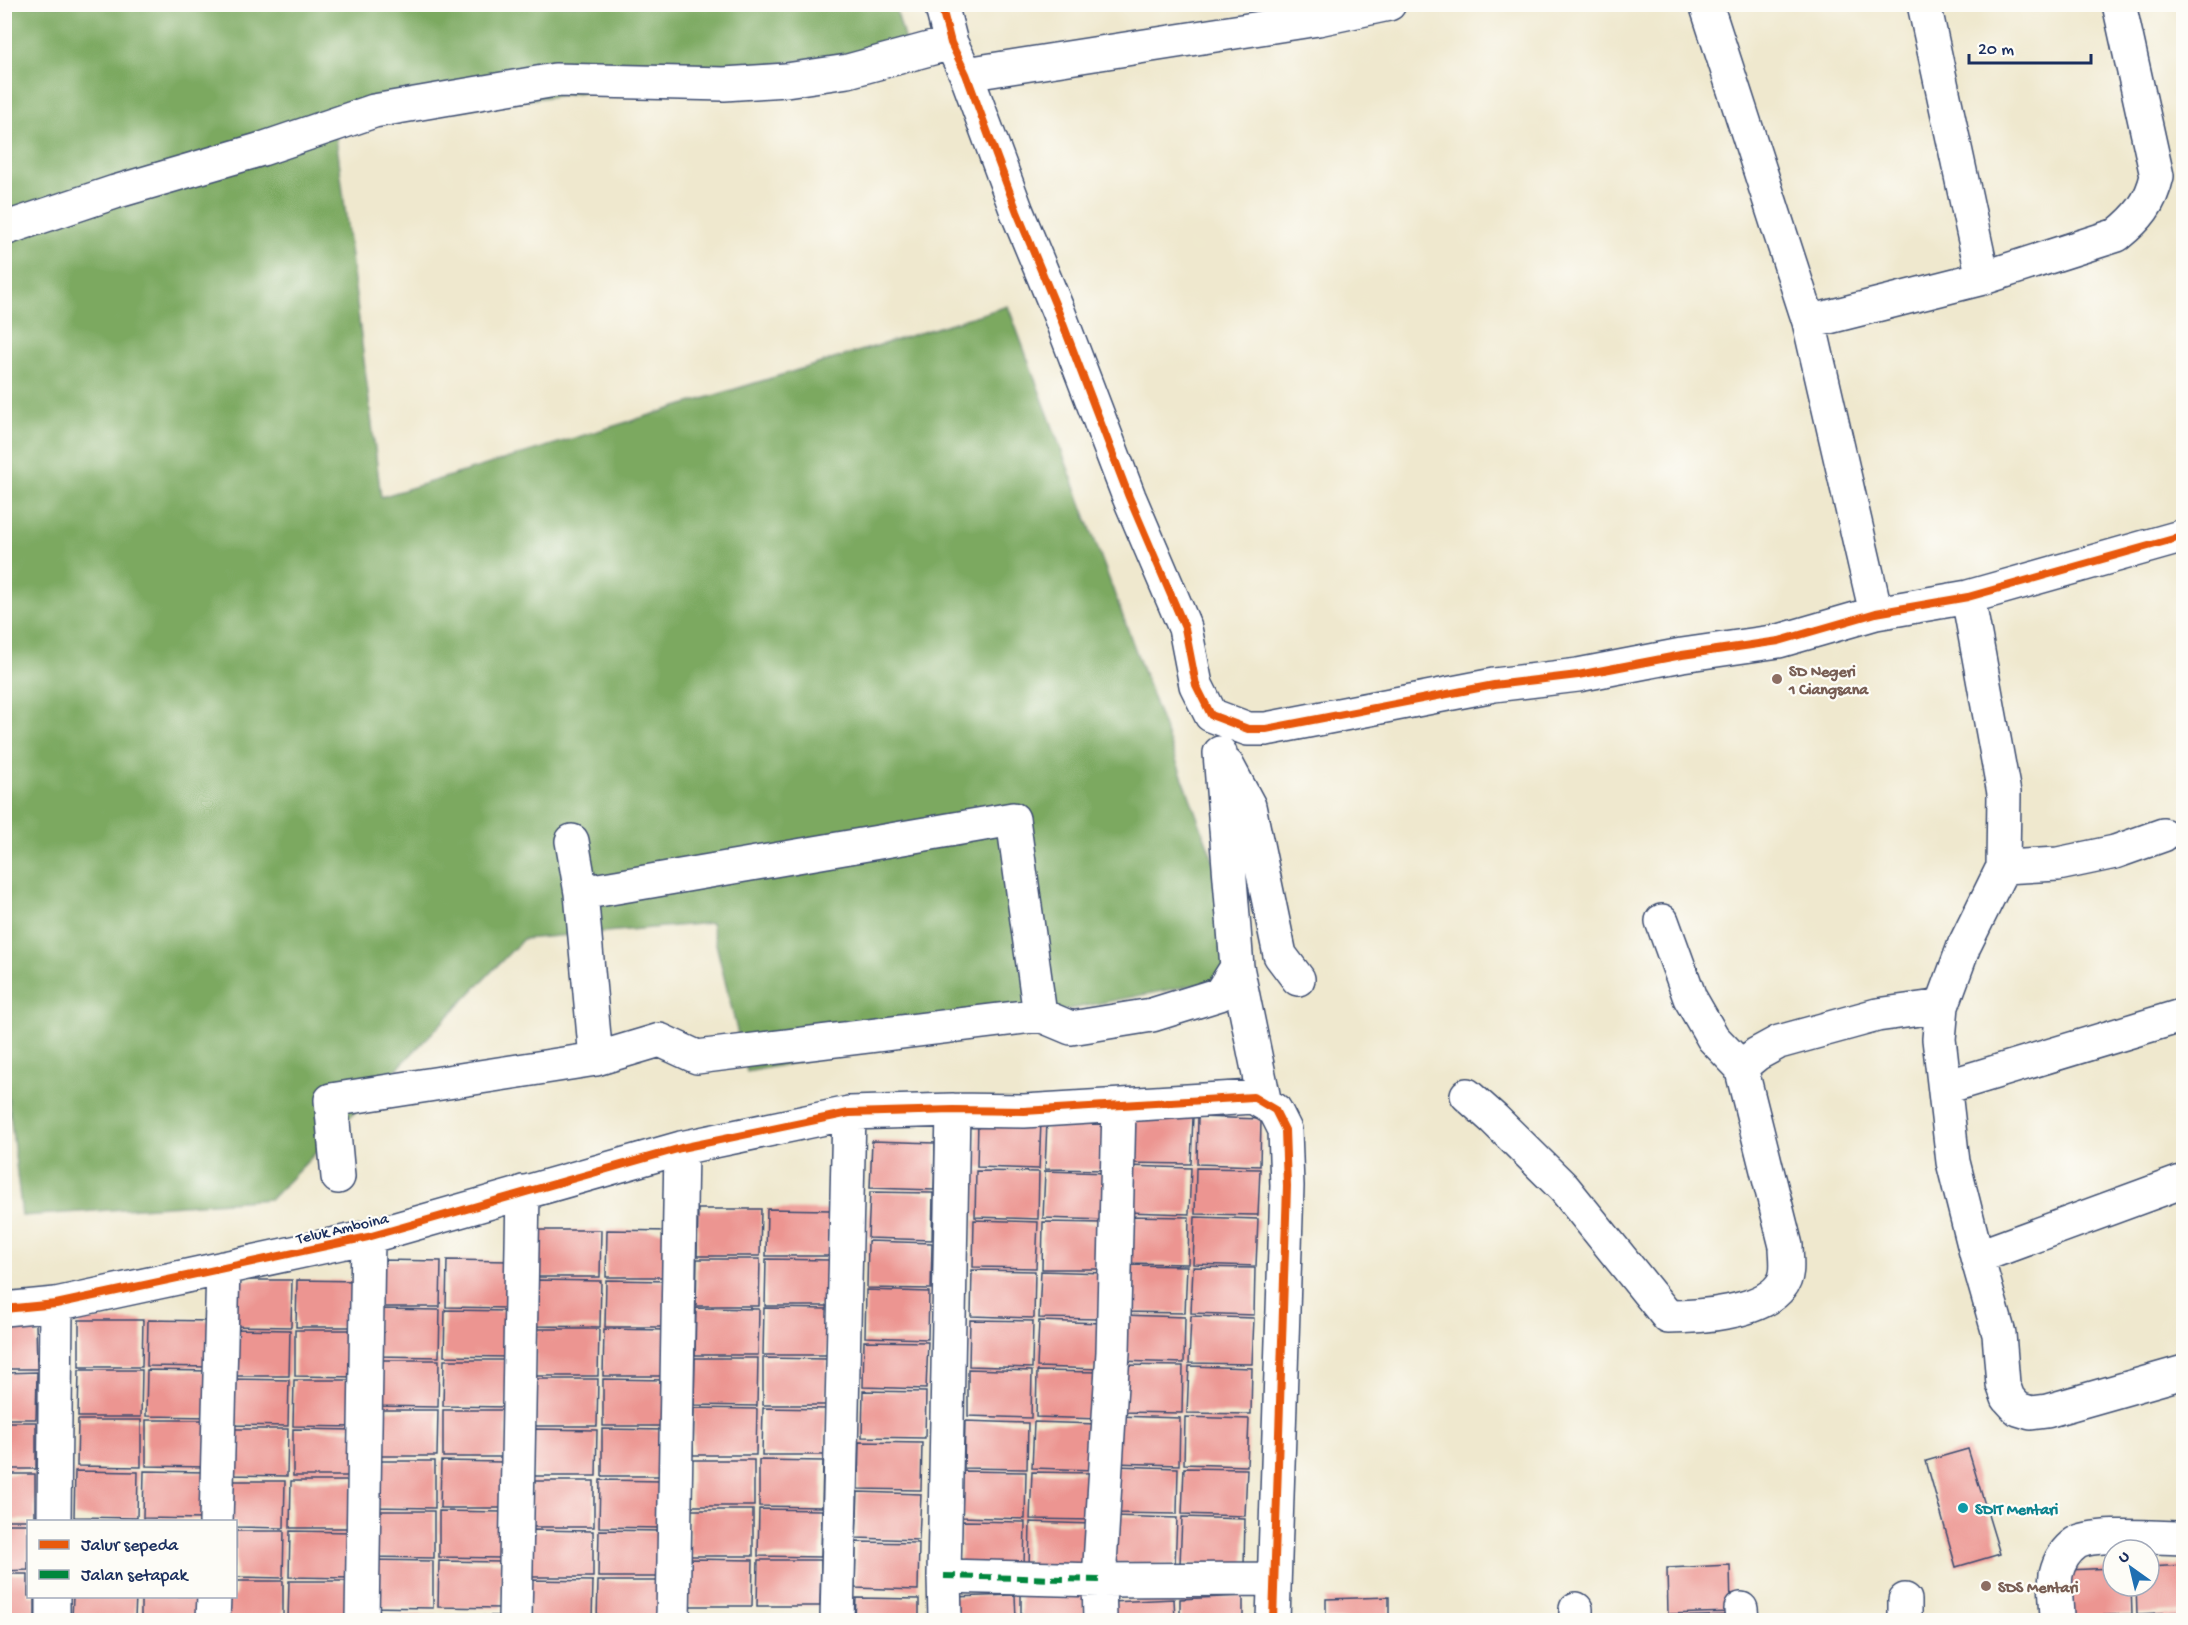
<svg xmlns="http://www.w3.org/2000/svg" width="2188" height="1625" font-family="'Gochi Hand',sans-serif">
	<rect width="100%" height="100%" fill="#fdfcf7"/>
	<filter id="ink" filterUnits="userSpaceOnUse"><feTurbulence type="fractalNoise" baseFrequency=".0167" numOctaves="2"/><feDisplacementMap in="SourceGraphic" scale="12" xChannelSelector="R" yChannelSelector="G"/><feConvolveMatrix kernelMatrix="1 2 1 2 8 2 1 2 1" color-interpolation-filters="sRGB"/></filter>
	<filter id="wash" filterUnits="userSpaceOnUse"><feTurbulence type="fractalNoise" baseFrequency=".008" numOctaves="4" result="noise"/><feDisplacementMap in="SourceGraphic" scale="24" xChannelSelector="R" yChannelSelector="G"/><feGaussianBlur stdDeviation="1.35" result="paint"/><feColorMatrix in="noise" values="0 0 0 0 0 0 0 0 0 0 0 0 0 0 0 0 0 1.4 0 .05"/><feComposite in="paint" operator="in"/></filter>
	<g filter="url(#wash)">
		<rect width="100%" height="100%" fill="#efe8ce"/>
		<path fill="#7ca961" stroke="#4c6c60" stroke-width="1.5" d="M 4,5 L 895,5 L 906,45 L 335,128 L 381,497 L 1008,306 L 1255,973 L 747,1072 L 711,923 L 523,939 L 271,1199 L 22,1216 L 4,1062 Z"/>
		<g id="blocks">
			<path fill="#ec9591" d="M 1129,1116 L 1193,1117 L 1191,1164 L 1128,1163 Z
				M 1198,1117 L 1261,1119 L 1260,1166 L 1197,1164 Z
				M 978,1121 L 1041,1122 L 1039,1169 L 977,1167 Z
				M 1047,1122 L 1110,1123 L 1108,1170 L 1045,1169 Z
				M 872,1141 L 935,1143 L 934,1190 L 870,1188 Z
				M 1127,1166 L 1191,1168 L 1189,1214 L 1126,1212 Z
				M 1196,1168 L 1260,1169 L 1258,1215 L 1195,1214 Z
				M 976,1171 L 1039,1172 L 1038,1219 L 975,1217 Z
				M 1045,1171 L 1108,1173 L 1106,1220 L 1043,1218 Z
				M 870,1192 L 933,1193 L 932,1240 L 868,1238 Z
				M 698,1209 L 761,1209 L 760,1256 L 697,1256 Z
				M 767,1209 L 830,1210 L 829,1256 L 766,1256 Z
				M 1126,1216 L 1189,1217 L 1188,1264 L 1125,1263 Z
				M 1195,1217 L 1258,1219 L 1256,1266 L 1193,1264 Z
				M 974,1220 L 1038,1222 L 1036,1268 L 973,1267 Z
				M 1043,1222 L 1106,1223 L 1105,1269 L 1042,1269 Z
				M 538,1230 L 601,1230 L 600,1277 L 537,1277 Z
				M 607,1230 L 670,1231 L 669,1277 L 606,1277 Z
				M 868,1241 L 932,1243 L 931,1289 L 867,1288 Z
				M 697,1259 L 760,1259 L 759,1306 L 696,1306 Z
				M 766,1259 L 829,1260 L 828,1306 L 765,1306 Z
				M 378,1260 L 441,1261 L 440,1307 L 377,1307 Z
				M 447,1260 L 510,1261 L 509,1308 L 446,1307 Z
				M 1124,1265 L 1187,1266 L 1185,1313 L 1122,1312 Z
				M 1193,1267 L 1255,1268 L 1254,1315 L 1191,1313 Z
				M 972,1270 L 1035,1271 L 1034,1318 L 971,1316 Z
				M 1041,1271 L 1104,1273 L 1102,1319 L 1039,1318 Z
				M 228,1280 L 292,1280 L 291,1327 L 227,1326 Z
				M 297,1280 L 360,1281 L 359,1327 L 296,1327 Z
				M 537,1280 L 601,1281 L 600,1327 L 536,1326 Z
				M 606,1280 L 669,1281 L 668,1327 L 605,1327 Z
				M 866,1290 L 929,1292 L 928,1339 L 865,1337 Z
				M 696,1308 L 759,1309 L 758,1355 L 695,1355 Z
				M 764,1308 L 828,1309 L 827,1355 L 763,1355 Z
				M 376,1309 L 440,1310 L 439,1357 L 376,1356 Z
				M 445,1310 L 509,1311 L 508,1357 L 444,1356 Z
				M 1122,1315 L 1185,1317 L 1184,1363 L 1120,1361 Z
				M 1191,1316 L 1254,1318 L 1252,1364 L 1189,1363 Z
				M 79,1320 L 143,1320 L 142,1367 L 79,1367 Z
				M 148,1320 L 212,1321 L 211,1367 L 147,1366 Z
				M 970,1320 L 1033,1321 L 1032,1368 L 969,1366 Z
				M 1039,1321 L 1102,1323 L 1100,1369 L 1037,1367 Z
				M 4,1323 L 36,1323 L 37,1369 L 4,1369 Z
				M 226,1329 L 290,1330 L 289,1376 L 226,1376 Z
				M 536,1329 L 599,1329 L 598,1376 L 535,1376 Z
				M 604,1329 L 668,1330 L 667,1376 L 603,1376 Z
				M 295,1330 L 358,1330 L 358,1377 L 295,1376 Z
				M 864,1341 L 928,1342 L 926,1389 L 863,1387 Z
				M 695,1358 L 758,1358 L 757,1406 L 694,1405 Z
				M 763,1358 L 827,1359 L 826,1405 L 763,1405 Z
				M 376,1360 L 439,1360 L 438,1407 L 375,1406 Z
				M 444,1360 L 508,1360 L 507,1407 L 443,1406 Z
				M 1120,1365 L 1183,1366 L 1182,1413 L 1119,1412 Z
				M 1189,1366 L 1252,1368 L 1251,1414 L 1187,1413 Z
				M 968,1369 L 1032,1371 L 1031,1418 L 968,1416 Z
				M 79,1370 L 142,1370 L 141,1417 L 78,1417 Z
				M 147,1370 L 210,1371 L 210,1417 L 146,1416 Z
				M 1037,1371 L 1101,1372 L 1099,1419 L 1036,1417 Z
				M 37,1372 L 36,1419 L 4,1419 L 4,1373 Z
				M 225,1379 L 289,1380 L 288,1426 L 225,1425 Z
				M 535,1379 L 598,1379 L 597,1426 L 534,1426 Z
				M 603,1379 L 667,1380 L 666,1426 L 603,1426 Z
				M 294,1380 L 357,1380 L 356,1427 L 293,1426 Z
				M 863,1391 L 926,1392 L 925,1438 L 862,1437 Z
				M 694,1408 L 757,1409 L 756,1455 L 693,1455 Z
				M 763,1408 L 826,1409 L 825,1455 L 762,1455 Z
				M 375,1410 L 438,1410 L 437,1456 L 374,1456 Z
				M 443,1410 L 507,1410 L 506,1457 L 443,1457 Z
				M 1117,1416 L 1180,1418 L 1179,1465 L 1115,1463 Z
				M 1185,1417 L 1249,1419 L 1247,1466 L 1184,1464 Z
				M 78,1420 L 141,1420 L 141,1467 L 77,1466 Z
				M 146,1420 L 209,1420 L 209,1467 L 146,1466 Z
				M 965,1421 L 1028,1423 L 1027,1469 L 964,1468 Z
				M 4,1422 L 36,1422 L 36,1469 L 4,1469 Z
				M 1034,1422 L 1097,1424 L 1095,1470 L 1032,1468 Z
				M 225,1429 L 288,1429 L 287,1476 L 224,1475 Z
				M 293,1429 L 357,1430 L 356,1476 L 293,1476 Z
				M 534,1429 L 597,1430 L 596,1476 L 533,1476 Z
				M 602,1429 L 666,1430 L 665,1476 L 602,1476 Z
				M 859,1442 L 922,1443 L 921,1490 L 858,1489 Z
				M 1968,1449 L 2000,1554 L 1956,1567 L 1926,1461 Z
				M 691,1460 L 754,1460 L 754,1506 L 691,1506 Z
				M 759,1460 L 823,1461 L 822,1507 L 759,1506 Z
				M 372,1461 L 435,1461 L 435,1508 L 371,1507 Z
				M 441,1461 L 504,1462 L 503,1508 L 440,1508 Z
				M 1115,1466 L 1178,1468 L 1177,1514 L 1113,1513 Z
				M 1184,1468 L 1247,1469 L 1245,1516 L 1182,1514 Z
				M 75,1471 L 138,1472 L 137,1518 L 74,1517 Z
				M 144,1471 L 207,1472 L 206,1519 L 143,1518 Z
				M 963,1471 L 1026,1472 L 1025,1519 L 962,1517 Z
				M 1032,1472 L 1095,1473 L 1094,1520 L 1030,1519 Z
				M 4,1474 L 35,1474 L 35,1520 L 4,1520 Z
				M 600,1480 L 663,1481 L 662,1528 L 599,1527 Z
				M 222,1481 L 285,1481 L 284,1528 L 236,1527 L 236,1522 L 221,1522 Z
				M 291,1481 L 354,1481 L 353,1528 L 290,1528 Z
				M 531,1481 L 594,1481 L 594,1527 L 531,1527 Z
				M 858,1492 L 921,1494 L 919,1540 L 856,1538 Z
				M 759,1509 L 822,1510 L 821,1557 L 758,1556 Z
				M 690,1510 L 753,1510 L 753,1556 L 690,1556 Z
				M 371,1511 L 434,1511 L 434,1558 L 370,1557 Z
				M 439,1511 L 503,1512 L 502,1558 L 439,1557 Z
				M 1113,1516 L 1177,1518 L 1175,1565 L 1112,1563 Z
				M 1182,1517 L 1245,1519 L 1244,1566 L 1180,1564 Z
				M 962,1521 L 1025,1522 L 1024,1568 L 960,1567 Z
				M 1030,1522 L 1093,1524 L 1092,1570 L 1029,1569 Z
				M 4,1524 L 28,1524 L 28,1570 L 4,1571 Z
				M 530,1530 L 593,1531 L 593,1577 L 529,1577 Z
				M 599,1530 L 662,1531 L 661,1577 L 598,1577 Z
				M 236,1531 L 284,1531 L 283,1578 L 236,1577 Z
				M 290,1531 L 353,1532 L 352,1578 L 289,1577 Z
				M 856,1542 L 919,1543 L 918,1590 L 855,1588 Z
				M 689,1559 L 753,1560 L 752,1606 L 689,1606 Z
				M 370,1560 L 433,1561 L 433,1608 L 369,1607 Z
				M 758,1560 L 821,1560 L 820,1606 L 757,1606 Z
				M 439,1561 L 502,1562 L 501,1608 L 438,1607 Z
				M 1730,1565 L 1731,1612 L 1668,1614 L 1667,1568 Z
				M 2184,1565 L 2184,1612 L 2137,1614 L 2136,1586 L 2149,1586 L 2149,1567 Z
				M 2113,1568 L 2113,1586 L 2131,1586 L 2132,1614 L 2068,1617 L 2067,1570 Z
				M 4,1574 L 28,1574 L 28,1596 L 35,1596 L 35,1620 L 4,1620 Z
				M 529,1580 L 593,1581 L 592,1620 L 529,1620 Z
				M 236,1581 L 283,1581 L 283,1620 L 219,1620 L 220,1596 L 236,1596 Z
				M 289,1581 L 352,1581 L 352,1620 L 288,1620 Z
				M 598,1581 L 661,1581 L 660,1620 L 597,1620 Z
				M 1084,1592 L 1085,1620 L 1021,1620 L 1021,1594 Z
				M 1015,1595 L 1016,1620 L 952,1620 L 952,1597 Z
				M 73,1596 L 136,1596 L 135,1618 L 72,1618 Z
				M 141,1596 L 205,1596 L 204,1618 L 141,1618 Z
				M 1243,1596 L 1243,1620 L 1180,1620 L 1180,1599 Z
				M 1389,1597 L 1389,1620 L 1326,1620 L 1326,1599 Z
				M 856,1598 L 919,1599 L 919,1620 L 855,1620 Z
				M 1174,1599 L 1175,1620 L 1111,1620 L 1111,1602 Z
				M 373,1615 L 437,1615 L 437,1620 L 373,1620 Z
				M 442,1615 L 506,1616 L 505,1620 L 442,1620 Z
				M 1731,1615 L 1731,1620 L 1668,1620 L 1668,1617 Z
				M 2184,1615 L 2184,1620 L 2137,1620 L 2137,1617 Z
				M 688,1616 L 751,1617 L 751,1620 L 688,1620 Z
				M 757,1617 L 820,1617 L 820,1620 L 757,1620 Z
				M 2132,1617 L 2132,1620 L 2102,1620 L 2102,1619 Z"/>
		</g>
	</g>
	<g filter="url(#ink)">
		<use href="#blocks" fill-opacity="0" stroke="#3b4b6f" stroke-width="1.5"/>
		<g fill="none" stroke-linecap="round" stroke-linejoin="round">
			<g stroke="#3b4b6f" stroke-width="36">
				<path id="minor" d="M 941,4 L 951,43 L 966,74 L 1017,212 L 1058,311 L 1129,497 L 1185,628 L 1196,685 L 1211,715 L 1248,729 L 1266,729 L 1494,685 L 1578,675 L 1682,655 L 1779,641 L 1876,613 L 1968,597 L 2184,536
					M 1706,4 L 1809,322 L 1876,613
					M 1924,4 L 1983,278
					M 966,74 L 1318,19 L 1389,4
					M 4,229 L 115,192 L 262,149 L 374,111 L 555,80 L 724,84 L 786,80 L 848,71 L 951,43
					M 1809,322 L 1983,278 L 2117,235 C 2138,218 2151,203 2157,176 L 2119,4
					M 1968,597 L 2004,793 L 2003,867 L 1964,946 L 1942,1006 L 1939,1039 L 1953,1162 L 1977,1257 L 1999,1334 L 2003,1384 L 2008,1398 L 2018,1409 L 2031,1413 L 2047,1411 L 2184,1372
					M 1227,765 L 1249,806 L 1280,955 L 1298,979
					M 572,841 L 581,893 L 1013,819 L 1040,1015
					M 2003,867 L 2058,864 L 2115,852 L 2163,835
					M 581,893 L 596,1059 L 660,1040 L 697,1057 L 1040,1015 L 1071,1028 L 1152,1015 L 1220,994 L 1237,967 L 1220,753
					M 1662,921 L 1690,998 L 1713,1038 L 1741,1067
					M 1237,967 L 1265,1104
					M 1946,1087 L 2184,1015
					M 1467,1095 L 1494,1119 L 1564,1188 L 1668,1317 C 1698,1317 1762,1313 1781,1286 C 1790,1275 1786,1258 1786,1246 L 1741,1067 L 1757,1054 L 1779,1042 L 1877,1015 L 1942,1006
					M 338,1177 L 331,1100 L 596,1059
					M 1977,1257 L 2184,1181
					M 4,1309 L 56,1304 L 368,1237 L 681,1148 L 849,1113 L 953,1110 L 1024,1111 L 1253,1097 L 1275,1110 L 1285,1130 L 1287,1186 L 1273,1620
					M 54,1522 L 56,1304
					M 216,1522 L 223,1268
					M 944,1576 L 1099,1580 L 1273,1579
					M 1905,1600 L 1905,1620
					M 1576,1609 L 1576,1620
					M 1741,1609 L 1742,1620
					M 53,1620 L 53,1596
					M 213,1620 L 214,1596
					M 362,1620 L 368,1237
					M 515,1620 L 523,1192
					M 673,1620 L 681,1148
					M 837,1620 L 849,1113
					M 945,1620 L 944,1576 L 953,1110
					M 1100,1620 L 1099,1580 L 1113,1352 L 1119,1107
					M 2057,1620 C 2057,1606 2054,1588 2056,1574 C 2059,1561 2066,1550 2076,1543 C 2094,1532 2161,1538 2184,1538"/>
			</g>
			<use href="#minor" stroke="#fff" stroke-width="33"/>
			<path stroke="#00873e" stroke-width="6" stroke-dasharray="12 6" stroke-linecap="butt" d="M 944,1576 L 1099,1580"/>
			<g stroke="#fdfcf7" stroke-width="11">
				<path id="cycleway" d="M 941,4 L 951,43 L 966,74 L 1017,212 L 1058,311 L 1129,497 L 1185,628 L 1196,685 L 1211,715 L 1248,729 L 1266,729 L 1494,685 L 1578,675 L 1682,655 L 1779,641 L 1876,613 L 1968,597 L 2184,536
					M 4,1309 L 56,1304 L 368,1237 L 681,1148 L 849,1113 L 953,1110 L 1024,1111 L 1253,1097 L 1275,1110 L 1285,1130 L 1287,1186 L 1273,1620"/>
			</g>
			<use href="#cycleway" stroke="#e8590c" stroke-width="8"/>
		</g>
	</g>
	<g fill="#8d6e63" stroke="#fdfcf7" stroke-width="2">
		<circle cx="1777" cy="679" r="6"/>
		<circle cx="1986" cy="1586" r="6"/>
	</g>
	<circle fill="#0f9aa8" stroke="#fdfcf7" stroke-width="2" cx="1963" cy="1508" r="6"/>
	<g text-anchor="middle" stroke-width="4.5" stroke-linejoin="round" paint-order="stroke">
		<g font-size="16" font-weight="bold" fill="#785e54" stroke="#fdfcf7" text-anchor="start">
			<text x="1789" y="676">SD Negeri<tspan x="1789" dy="18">1 Ciangsana</tspan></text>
			<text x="1998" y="1592">SDS Mentari</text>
		</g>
		<g font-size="16" fill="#1b2f5e" stroke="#fdfcf7">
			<text transform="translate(342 1227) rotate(-13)" y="6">Teluk Amboina</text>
		</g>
		<g font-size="16" font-weight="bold" fill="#0d838f" stroke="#fdfcf7" text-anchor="start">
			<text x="1975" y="1514">SDIT Mentari</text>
		</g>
	</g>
	<rect width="2188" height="1625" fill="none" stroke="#fdfcf7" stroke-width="24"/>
	<rect x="27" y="1520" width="210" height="78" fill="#fdfcf7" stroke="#a3aaba" stroke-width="1.5"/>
	<rect x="39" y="1540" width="30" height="9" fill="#e8590c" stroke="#a3aaba" stroke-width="1.5"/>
	<text x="81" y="1550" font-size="18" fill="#1b2f5e">Jalur sepeda</text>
	<rect x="39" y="1570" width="30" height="9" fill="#00873e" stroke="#a3aaba" stroke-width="1.5"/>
	<text x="81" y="1580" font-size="18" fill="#1b2f5e">Jalan setapak</text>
	<g transform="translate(2131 1568) rotate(326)"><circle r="28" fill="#fdfcf7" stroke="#a3aaba" stroke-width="1.5"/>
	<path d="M0-4.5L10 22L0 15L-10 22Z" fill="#1f6fb2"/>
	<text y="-9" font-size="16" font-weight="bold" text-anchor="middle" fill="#1b2f5e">U</text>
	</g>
	<path d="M1969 54v9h122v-9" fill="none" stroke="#1b2f5e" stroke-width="3"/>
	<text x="1978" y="54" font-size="18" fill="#1b2f5e" stroke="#fdfcf7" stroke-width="4.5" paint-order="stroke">20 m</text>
</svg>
